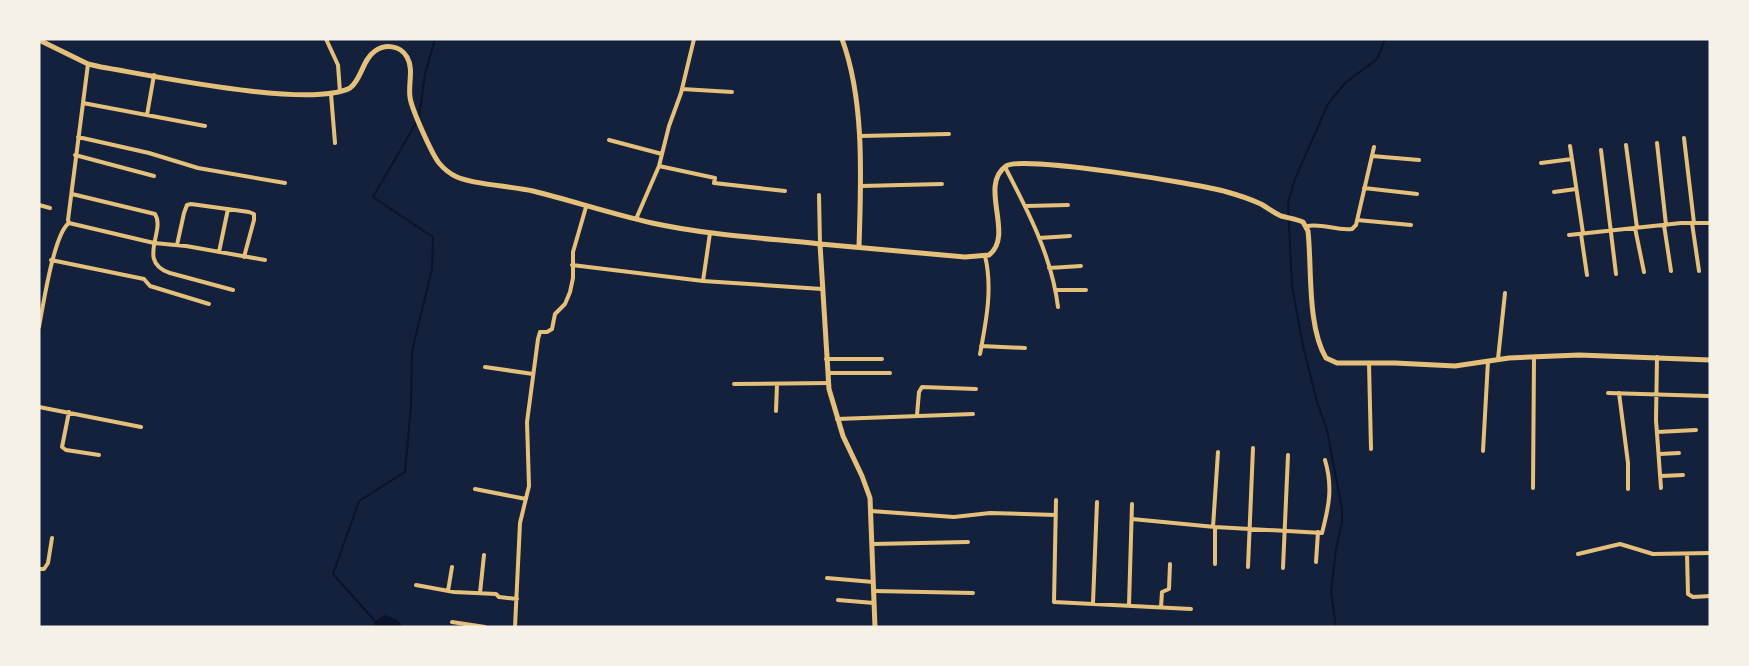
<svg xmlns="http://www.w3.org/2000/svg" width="1749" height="666" font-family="Ubuntu,sans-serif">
	<rect width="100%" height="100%" fill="#14213d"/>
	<path fill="#0b132b" d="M 385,615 L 398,620 L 403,627 L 372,627 L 375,621 Z"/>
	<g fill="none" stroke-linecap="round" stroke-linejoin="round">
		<path stroke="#0b132b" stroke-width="2" d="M 419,118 L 425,74 L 435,39
			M 376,622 L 333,574 L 359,501 L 405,472 L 411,406 L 412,351 L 432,269 L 433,237 L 373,197 L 416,123
			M 1336,627 L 1331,592 L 1336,549 L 1342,522 L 1342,509 L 1327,430 L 1317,402 L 1303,346 L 1292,286 L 1288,203 L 1295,179 L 1328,104 L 1345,83 L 1377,59 L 1385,39"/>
		<path stroke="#e5c07b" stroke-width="4" d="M 326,39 L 338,65 L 340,92
			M 88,64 L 68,220 L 69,223 L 154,243 L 186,246 L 265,260
			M 682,89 L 732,92
			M 331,94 L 335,143
			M 83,103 L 205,126
			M 147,115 L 154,75
			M 860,136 L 949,134
			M 78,137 L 149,153 L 198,168 L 285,183
			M 1684,138 L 1694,223
			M 609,140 L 662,154
			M 1657,143 L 1666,225
			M 1626,145 L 1637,228
			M 1570,146 L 1583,233
			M 1601,150 L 1616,274
			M 75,155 L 154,176
			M 1372,156 L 1419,160
			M 1541,163 L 1572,159
			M 659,166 L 715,178 L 714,183 L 785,191
			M 1005,167 C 1028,211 1052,257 1058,307
			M 861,186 L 942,184
			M 1364,188 L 1417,194
			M 1554,192 L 1576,189
			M 72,194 L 155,214 C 166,231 136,262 170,273 L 233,290
			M 819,195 L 820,244
			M 39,205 L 50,208
			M 1025,206 L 1068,205
			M 636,219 L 659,166 L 669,126 L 681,93 L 694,39
			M 1357,220 L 1411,225
			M 1692,223 L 1699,271
			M 1664,225 L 1671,271
			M 1307,226 C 1323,223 1336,231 1352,229 L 1356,225 L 1374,147
			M 1635,228 L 1644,272
			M 1581,234 L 1587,275
			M 1569,235 L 1681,223 L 1710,223
			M 1039,238 L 1070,236
			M 177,245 L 184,213 L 187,205 L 191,204 L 249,212 L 254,214 L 254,220 L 244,257
			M 219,252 L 228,209
			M 51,260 L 144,279 L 150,286 L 209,304
			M 572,265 L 703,281 L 822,289
			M 1049,268 L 1081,266
			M 703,281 L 710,233
			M 1056,290 L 1086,290
			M 39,327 C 43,306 54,233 69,223
			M 981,346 L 1025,348
			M 980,354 C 986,322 993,288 985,256
			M 1657,357 L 1656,420 L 1661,488
			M 826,359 L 882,359
			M 1498,359 L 1505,293
			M 1369,363 L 1371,449
			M 485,367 L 533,374
			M 828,373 L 890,373
			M 734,384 L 829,383
			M 1608,393 L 1708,396
			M 1619,393 L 1628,463 L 1628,489
			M 39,407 L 141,427
			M 776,411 L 777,384
			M 69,412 L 62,447 L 66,450 L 99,455
			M 917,415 L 919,392 L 922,387 L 976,389
			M 837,419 L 973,414
			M 1657,432 L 1696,430
			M 1483,451 L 1488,361
			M 1659,454 L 1679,453
			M 1661,476 L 1683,475
			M 1533,488 L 1534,357
			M 475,489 L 526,499
			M 1056,500 L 1054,602 L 1191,609
			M 871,511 L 954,517 L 990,513 L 1056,515
			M 1132,519 L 1215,527 L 1322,533 C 1329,506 1333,487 1325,460
			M 1213,527 L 1218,452
			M 1215,527 L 1215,564
			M 873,544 L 968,542
			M 1578,554 L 1620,544 L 1653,554 L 1710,553
			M 1687,554 L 1688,594 L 1693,597 L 1710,596
			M 1316,562 L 1318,532
			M 1248,567 L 1253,448
			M 1283,568 L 1288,455
			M 39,569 L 44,569 L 48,563 L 52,538
			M 827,578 L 873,582
			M 416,585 L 454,592 L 496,594 L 499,597 L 517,599
			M 448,591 L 452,567
			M 874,591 L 973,593
			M 480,593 L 484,555
			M 838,600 L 874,603
			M 1093,603 L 1097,502
			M 1129,605 L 1132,504
			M 1161,607 L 1162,592 L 1169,589 L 1170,564
			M 452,622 L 485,627
			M 515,627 L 520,523 L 529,486 L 527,422 L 538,339 L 540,332 L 547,332 L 552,329 L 555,314 L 565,304 L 570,292 L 573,278 L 573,252 L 586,207"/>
		<path stroke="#e5c07b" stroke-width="5" d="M 842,39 C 865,101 861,181 859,247
			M 39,40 L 88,64 L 101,67 C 150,75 310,109 350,88 C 362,79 362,60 375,51 C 385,44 400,45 407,57 C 414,69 408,84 410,97 C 411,108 432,154 439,163 C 444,169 450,174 457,177 C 475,185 512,186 533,191 C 573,201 612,214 652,223 C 707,235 764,238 820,244 L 829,389 L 843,436 L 862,476 L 870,498 L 875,627
			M 820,244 L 965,257 L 989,255 C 1015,235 978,186 1006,166 C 1021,155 1201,184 1227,192 C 1238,195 1250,199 1261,204 C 1268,208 1274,213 1281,216 C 1288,218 1296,219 1303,222 L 1308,231 C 1312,268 1307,326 1326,358 L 1337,363 L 1395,363 L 1455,366 L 1509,358 L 1579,355 L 1710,360"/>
	</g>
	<rect width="1749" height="666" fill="none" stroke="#f6f1e7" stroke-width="81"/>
</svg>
